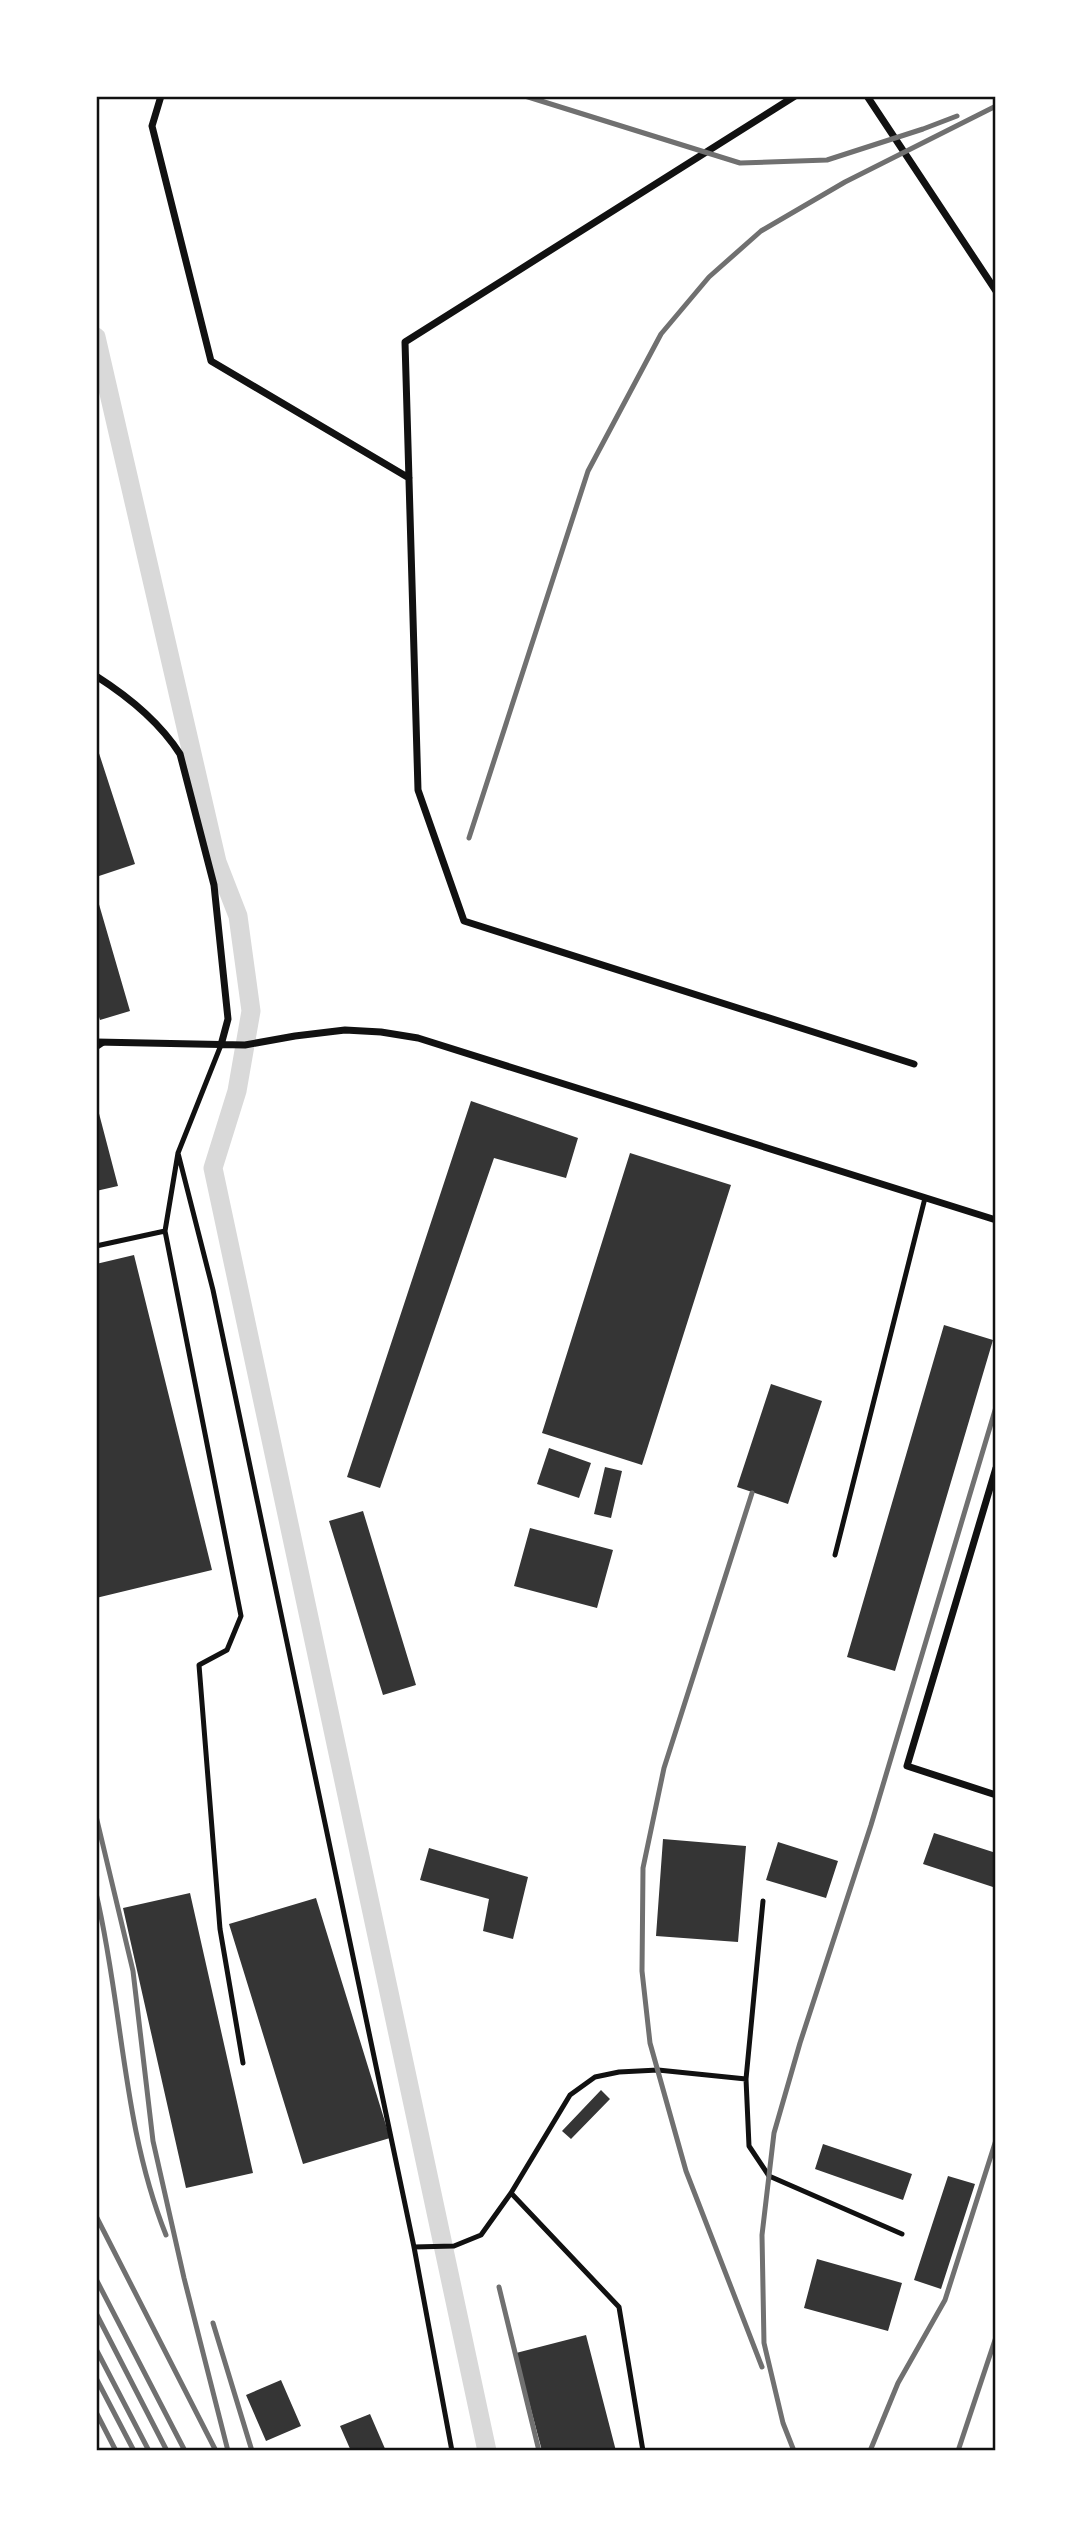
<svg xmlns="http://www.w3.org/2000/svg" width="1092" height="2547" font-family="Rubik,sans-serif">
	<rect width="100%" height="100%" fill="#fff"/>
	<g fill="none" stroke-linecap="round" stroke-linejoin="round">
		<path stroke="#d9d9d9" stroke-width="19" d="M 96,337 L 217,862 L 238,916 L 251,1011 L 237,1091 L 213,1168 L 487,2451"/>
	</g>
	<path fill="#353535" d="M 96,744 L 135,864 L 96,877 Z
		M 96,894 L 130,1011 L 100,1020 L 96,1008 Z
		M 471,1101 L 578,1138 L 566,1178 L 494,1158 L 380,1488 L 347,1477 Z
		M 96,1102 L 118,1186 L 96,1191 Z
		M 630,1153 L 731,1185 L 642,1465 L 542,1433 Z
		M 134,1255 L 212,1570 L 96,1598 L 96,1264 Z
		M 944,1325 L 993,1340 L 895,1671 L 847,1657 Z
		M 771,1384 L 822,1401 L 788,1504 L 737,1487 Z
		M 549,1448 L 591,1463 L 579,1498 L 537,1484 Z
		M 605,1467 L 622,1471 L 611,1518 L 594,1514 Z
		M 363,1511 L 416,1685 L 383,1695 L 329,1521 Z
		M 530,1528 L 613,1550 L 597,1608 L 514,1586 Z
		M 934,1833 L 996,1853 L 996,1888 L 923,1864 Z
		M 663,1839 L 746,1846 L 738,1942 L 656,1936 Z
		M 778,1842 L 838,1861 L 826,1898 L 766,1880 Z
		M 429,1848 L 528,1877 L 513,1939 L 483,1931 L 489,1899 L 420,1880 Z
		M 190,1893 L 253,2173 L 186,2188 L 123,1908 Z
		M 316,1898 L 390,2138 L 303,2164 L 229,1924 Z
		M 601,2090 L 610,2099 L 571,2139 L 562,2131 Z
		M 823,2144 L 912,2174 L 903,2200 L 815,2169 Z
		M 948,2176 L 975,2184 L 941,2289 L 914,2280 Z
		M 817,2259 L 902,2283 L 888,2331 L 804,2308 Z
		M 586,2335 L 616,2451 L 542,2451 L 516,2353 Z
		M 281,2380 L 301,2426 L 266,2441 L 246,2395 Z
		M 370,2414 L 386,2451 L 351,2451 L 340,2426 Z"/>
	<g fill="none" stroke-linecap="round" stroke-linejoin="round">
		<path stroke="#111" stroke-width="5" d="M 221,1045 L 178,1153 L 165,1231 L 241,1616 L 227,1650 L 199,1665 L 220,1929 L 243,2063
			M 96,1048 L 105,1042
			M 178,1153 L 213,1290 L 414,2247 L 454,2246 L 481,2235 L 511,2193 L 570,2095 L 595,2077 L 619,2072 L 658,2070 L 746,2079 L 763,1901
			M 96,1246 L 165,1231
			M 835,1555 L 925,1198
			M 746,2079 L 749,2146 L 769,2176 L 902,2234
			M 511,2193 L 619,2307 L 643,2451
			M 414,2247 L 452,2451"/>
		<path stroke="#111" stroke-width="7" d="M 161,96 L 152,126 L 211,361 L 409,478
			M 795,96 L 405,342 L 418,790 L 464,921 L 914,1064
			M 867,96 L 996,291
			M 96,676 C 129,697 159,721 180,754 L 214,885 L 228,1019 L 221,1045
			M 96,1042 L 245,1045 L 295,1036 L 345,1030 L 381,1032 L 418,1038 L 996,1220
			M 996,1468 L 907,1766 L 996,1795"/>
		<path stroke="#707070" stroke-width="5" d="M 525,96 L 740,163 L 827,160 L 923,129 L 957,116
			M 469,838 L 588,471 L 661,334 L 709,277 L 761,231 L 845,182 L 996,106
			M 752,1493 L 664,1768 L 643,1868 L 642,1971 L 650,2043 L 686,2171 L 762,2367
			M 96,1816 L 133,1971 L 153,2141 L 184,2278 L 228,2451
			M 96,1893 C 123,2007 122,2125 166,2235
			M 96,2216 L 216,2451
			M 96,2279 L 185,2451
			M 499,2287 L 539,2451
			M 96,2313 L 167,2451
			M 213,2323 L 252,2451
			M 96,2349 L 149,2451
			M 96,2378 L 134,2451
			M 96,2412 L 116,2451
			M 96,2448 L 98,2451
			M 794,2451 L 783,2423 L 764,2343 L 762,2235 L 774,2133 L 800,2043 L 871,1825 L 996,1407
			M 870,2451 L 898,2383 L 945,2300 L 996,2140
			M 958,2451 L 996,2337"/>
	</g>
	<rect width="1092" height="2547" fill="none" stroke="#ffffff" stroke-width="196"/>
	<rect x="98" y="98" width="896" height="2351" fill="none" stroke="#111" stroke-width="2.5"/>
</svg>
